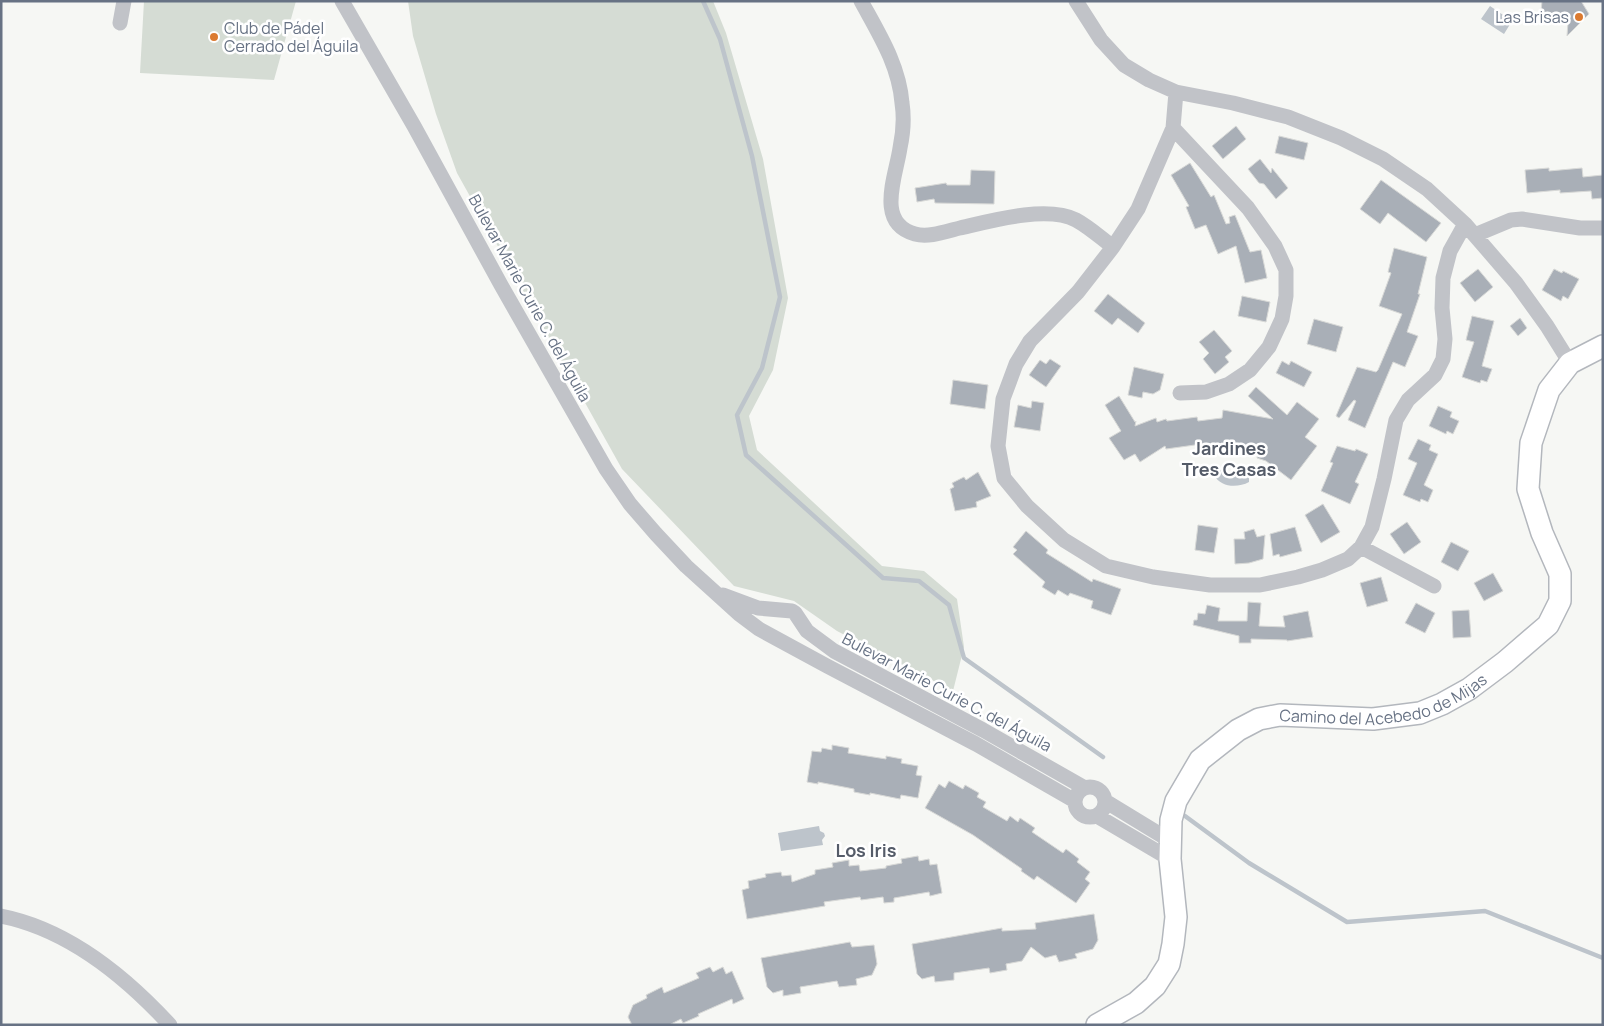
<svg xmlns="http://www.w3.org/2000/svg" width="1604" height="1026" font-family="Manrope,sans-serif">
	<rect width="100%" height="100%" fill="#f6f7f4"/>
	<path fill="#d5dcd4" d="M 144,1 L 296,1 L 274,80 L 140,73 Z
		M 408,1 L 713,1 L 726,33 L 763,159 L 788,298 L 773,370 L 749,416 L 757,450 L 882,566 L 924,571 L 957,599 L 964,647 L 953,691 L 837,631 L 794,601 L 734,586 L 622,469 L 457,173 L 436,114 L 413,36 Z"/>
	<path fill="#bdc4cb" d="M 1490,6 L 1512,21 L 1504,34 L 1481,19 Z
		M 1238,468 L 1243,468 L 1249,471 L 1249,482 C 1238,488 1221,488 1214,475 L 1215,471 C 1221,468 1224,469 1229,472 L 1233,472 Z
		M 819,826 L 820,831 L 824,833 L 825,836 L 822,840 L 823,845 L 781,851 L 778,833 Z"/>
	<g fill="none" stroke-linecap="round" stroke-linejoin="round">
		<path stroke="#bdc4cb" stroke-width="4.5" d="M 703,1 L 720,39 L 752,156 L 780,297 L 762,368 L 737,415 L 746,455 L 883,578 L 919,581 L 949,605 L 964,658 L 1103,757
			M 1185,816 L 1249,863 L 1347,922 L 1485,911 L 1603,958"/>
	</g>
	<path fill="#a9afb7" stroke="#d8d9d7" d="M 1542,1 L 1581,1 L 1589,14 L 1567,36 L 1568,22 L 1554,21 L 1555,14 L 1541,12 Z
		M 1236,126 L 1246,139 L 1223,159 L 1212,146 Z
		M 1279,136 L 1308,143 L 1304,160 L 1275,153 Z
		M 1260,159 L 1271,173 L 1272,168 L 1288,188 L 1276,199 L 1264,184 L 1259,183 L 1248,169 Z
		M 1190,163 L 1211,197 L 1214,195 L 1226,224 L 1230,223 L 1229,217 L 1235,215 L 1250,252 L 1261,250 L 1267,278 L 1245,283 L 1236,246 L 1218,254 L 1206,225 L 1195,229 L 1186,207 L 1189,206 L 1171,175 Z
		M 1549,168 L 1549,171 L 1582,168 L 1583,177 L 1603,175 L 1603,198 L 1592,199 L 1591,191 L 1560,193 L 1560,190 L 1527,193 L 1525,170 Z
		M 971,170 L 995,171 L 994,204 L 935,203 L 934,199 L 917,202 L 915,188 L 946,183 L 947,185 L 970,185 Z
		M 1381,180 L 1441,223 L 1426,242 L 1388,213 L 1380,224 L 1360,209 Z
		M 1394,248 L 1427,257 L 1418,294 L 1420,294 L 1407,332 L 1418,336 L 1405,367 L 1393,362 L 1365,428 L 1348,420 L 1356,401 L 1354,400 L 1339,418 L 1336,416 L 1357,367 L 1376,372 L 1378,370 L 1402,314 L 1379,306 L 1391,273 L 1388,272 Z
		M 1478,269 L 1493,287 L 1475,302 L 1460,283 Z
		M 1554,269 L 1562,273 L 1563,271 L 1579,279 L 1568,299 L 1563,296 L 1561,301 L 1542,290 Z
		M 1108,294 L 1145,323 L 1138,333 L 1118,318 L 1112,325 L 1094,311 Z
		M 1242,296 L 1270,302 L 1266,322 L 1238,316 Z
		M 1472,316 L 1494,321 L 1482,366 L 1492,369 L 1487,382 L 1481,380 L 1480,383 L 1462,377 L 1474,342 L 1466,340 Z
		M 1520,318 L 1527,328 L 1518,336 L 1510,326 Z
		M 1314,319 L 1343,327 L 1336,352 L 1307,344 Z
		M 1214,330 L 1232,351 L 1225,357 L 1229,362 L 1215,374 L 1203,359 L 1209,353 L 1199,342 Z
		M 1050,359 L 1061,366 L 1046,387 L 1029,375 L 1040,360 L 1046,364 Z
		M 1282,361 L 1289,365 L 1291,361 L 1312,372 L 1304,387 L 1276,373 Z
		M 1134,367 L 1164,374 L 1160,390 L 1153,394 L 1143,392 L 1142,398 L 1128,395 Z
		M 953,380 L 988,385 L 985,409 L 950,404 Z
		M 1256,387 L 1287,415 L 1297,402 L 1319,419 L 1305,437 L 1317,446 L 1291,480 L 1266,461 L 1257,458 L 1258,453 L 1202,444 L 1166,449 L 1165,446 L 1140,462 L 1135,454 L 1124,460 L 1109,438 L 1121,431 L 1105,405 L 1119,396 L 1135,422 L 1136,421 L 1135,426 L 1156,418 L 1157,422 L 1166,419 L 1167,421 L 1197,417 L 1198,421 L 1222,418 L 1223,410 L 1273,419 L 1248,396 Z
		M 1032,401 L 1044,403 L 1040,431 L 1014,427 L 1018,405 L 1031,408 Z
		M 1438,406 L 1452,412 L 1450,417 L 1459,421 L 1453,434 L 1447,431 L 1446,434 L 1429,426 Z
		M 1418,439 L 1431,445 L 1429,450 L 1438,454 L 1424,485 L 1433,490 L 1428,502 L 1421,499 L 1420,502 L 1403,495 L 1417,463 L 1408,459 Z
		M 1337,446 L 1355,451 L 1356,449 L 1368,454 L 1355,482 L 1359,484 L 1350,504 L 1321,491 L 1333,463 L 1330,462 Z
		M 978,472 L 991,496 L 976,502 L 977,507 L 955,511 L 950,489 L 954,487 L 952,483 L 964,477 L 966,480 Z
		M 1323,504 L 1340,532 L 1321,543 L 1305,515 Z
		M 1407,522 L 1421,542 L 1404,554 L 1390,534 Z
		M 1198,525 L 1218,528 L 1214,553 L 1195,550 Z
		M 1295,527 L 1302,551 L 1280,557 L 1279,554 L 1273,556 L 1270,534 Z
		M 1254,529 L 1257,537 L 1265,535 L 1263,559 L 1249,563 L 1235,564 L 1234,539 L 1245,539 L 1244,532 Z
		M 1026,531 L 1048,550 L 1046,553 L 1092,582 L 1093,579 L 1121,589 L 1111,615 L 1091,608 L 1093,601 L 1070,593 L 1068,596 L 1058,590 L 1055,595 L 1042,587 L 1045,582 L 1013,554 L 1017,550 L 1013,547 Z
		M 1451,542 L 1469,551 L 1458,571 L 1441,562 Z
		M 1493,573 L 1503,591 L 1484,601 L 1474,583 Z
		M 1381,577 L 1388,601 L 1367,607 L 1360,583 Z
		M 1248,602 L 1261,603 L 1259,626 L 1285,627 L 1283,616 L 1308,611 L 1313,637 L 1287,641 L 1287,640 L 1251,639 L 1251,643 L 1239,643 L 1239,636 L 1193,625 L 1194,620 L 1197,620 L 1198,613 L 1205,614 L 1207,605 L 1220,608 L 1218,621 L 1247,621 Z
		M 1416,603 L 1435,613 L 1425,633 L 1405,623 Z
		M 1469,610 L 1471,637 L 1453,638 L 1452,611 Z
		M 832,745 L 849,748 L 848,753 L 886,759 L 886,756 L 902,759 L 901,763 L 918,766 L 916,775 L 922,776 L 918,798 L 901,795 L 900,799 L 870,793 L 870,795 L 854,792 L 854,789 L 818,782 L 818,784 L 807,782 L 812,751 L 821,752 L 822,748 L 832,750 Z
		M 949,781 L 963,789 L 965,785 L 979,793 L 977,797 L 986,802 L 983,807 L 1007,821 L 1010,816 L 1018,822 L 1020,818 L 1035,828 L 1032,832 L 1063,853 L 1066,849 L 1079,859 L 1077,862 L 1090,872 L 1085,879 L 1090,883 L 1076,903 L 1037,876 L 1034,880 L 1021,871 L 1022,869 L 973,835 L 925,808 L 939,784 L 945,788 Z
		M 918,856 L 919,861 L 929,859 L 930,865 L 937,864 L 942,893 L 930,896 L 929,892 L 894,898 L 894,902 L 884,903 L 883,897 L 861,900 L 860,897 L 824,902 L 825,906 L 747,919 L 742,890 L 749,888 L 748,881 L 766,877 L 765,874 L 781,872 L 782,876 L 791,875 L 792,882 L 815,874 L 815,870 L 833,867 L 832,863 L 849,860 L 849,866 L 859,865 L 860,871 L 886,868 L 886,866 L 902,863 L 901,859 Z
		M 1094,914 L 1098,940 L 1093,949 L 1075,954 L 1077,958 L 1059,962 L 1056,955 L 1045,958 L 1031,947 L 1022,961 L 1006,964 L 1007,970 L 990,973 L 989,968 L 954,973 L 954,980 L 935,982 L 934,976 L 922,979 L 917,974 L 912,944 L 1002,928 L 1002,931 L 1036,929 L 1035,923 Z
		M 850,942 L 852,947 L 874,945 L 877,964 L 872,975 L 856,979 L 857,985 L 839,987 L 837,981 L 800,987 L 801,993 L 783,996 L 783,990 L 773,993 L 767,987 L 761,958 Z
		M 710,967 L 713,972 L 723,967 L 726,974 L 732,971 L 744,999 L 733,1004 L 732,999 L 698,1014 L 699,1016 L 683,1023 L 681,1019 L 669,1025 L 632,1025 L 628,1017 L 633,1005 L 647,998 L 646,995 L 662,987 L 664,993 L 699,978 L 696,973 Z"/>
	<g fill="none" stroke-linecap="round" stroke-linejoin="round">
		<g stroke="#b3b7bd" stroke-width="24">
			<g id="secondary">
				<path id="s1" d="M 1097,1025 L 1136,1003 L 1155,986 L 1169,964 L 1173,944 L 1176,917 L 1170,859 L 1171,820 L 1176,801 L 1200,760 L 1238,730 L 1259,719 L 1280,715 L 1373,719 L 1420,713 L 1442,704 L 1469,689 L 1505,662 L 1548,625 L 1560,601 L 1560,574 L 1542,533 L 1528,489 L 1531,443 L 1549,390 L 1570,363 L 1603,346"/>
			</g>
		</g>
		<path stroke="#c1c3c8" stroke-width="15" d="M 342,1 L 414,126 L 501,285 L 606,469 L 630,504 L 656,534 L 686,566 L 739,614 L 759,629 L 827,666 L 976,744 L 1075,801
			M 861,1 C 879,34 899,65 902,103 C 904,116 903,134 900,148 C 896,176 875,223 915,234 C 929,238 947,231 960,228 C 990,221 1047,205 1076,220 C 1089,227 1101,238 1113,247
			M 1076,1 L 1101,40 L 1124,65 L 1149,80 L 1176,92 L 1233,103 L 1288,117 L 1341,138 L 1383,159 L 1427,189 L 1465,224 L 1516,283 L 1547,326 L 1570,363
			M 120,23 L 124,1
			M 1176,92 L 1173,128 L 1138,209 L 1113,247 L 1078,292 L 1030,341 L 1016,364 L 1003,399 L 998,446 L 1004,478 L 1027,506 L 1064,540 L 1106,566 L 1153,577 L 1210,585 L 1260,585 L 1298,577 L 1322,570 L 1348,559 L 1361,547 L 1372,527 L 1384,479 L 1396,420 L 1408,400 L 1435,375 L 1443,359 L 1445,339 L 1442,308 L 1443,278 L 1450,251 L 1465,224
			M 1173,128 L 1248,208 L 1275,246 L 1286,270 L 1286,296 L 1282,319 L 1269,347 L 1250,370 L 1229,384 L 1206,392 L 1180,393
			M 1475,235 L 1511,220 L 1522,219 L 1580,228 L 1603,228
			M 1361,547 L 1434,586
			M 723,595 L 758,608 L 792,611 L 795,613 L 807,631 L 834,651 L 983,730 L 1085,788
			M1075 802a15 15 0 1 1 30 0a15 15 0 1 1-30 0Z
			M 1105,801 L 1169,840
			M 1097,816 L 1170,859
			M 1,916 C 67,929 125,976 170,1025"/>
		<use href="#secondary" stroke="#fff" stroke-width="21"/>
	</g>
	<g fill="#db7a30" stroke="#fff" stroke-width="2">
		<circle cx="1579" cy="17" r="5"/>
		<circle cx="214" cy="37" r="5"/>
	</g>
	<g text-anchor="middle" stroke-width="5" stroke-linejoin="round" paint-order="stroke">
		<g font-size="16" fill="#677284" stroke="#fff" text-anchor="end">
			<text x="1569" y="23">Las Brisas</text>
			<text x="224" y="34" text-anchor="start">Club de Pádel<tspan x="224" dy="18">Cerrado del Águila</tspan></text>
		</g>
		<g font-size="16" fill="#677284" stroke="#fff">
			<text transform="translate(530 298) rotate(61)" y="6">Bulevar Marie Curie C. del Águila</text>
			<text transform="translate(947 692) rotate(28)" y="6">Bulevar Marie Curie C. del Águila</text>
			<text dy="6" stroke="none"><textPath href="#s1" startOffset="509">Camino del Acebedo de Mijas</textPath></text>
		</g>
		<g font-size="18" font-weight="bold" fill="#555c69" stroke="#fff">
			<text x="1229" y="455">Jardines<tspan x="1229" dy="21">Tres Casas</tspan></text>
			<text x="866" y="857">Los Iris</text>
		</g>
	</g>
	<rect width="1604" height="1026" fill="none" stroke="#677284" stroke-width="5"/>
</svg>
